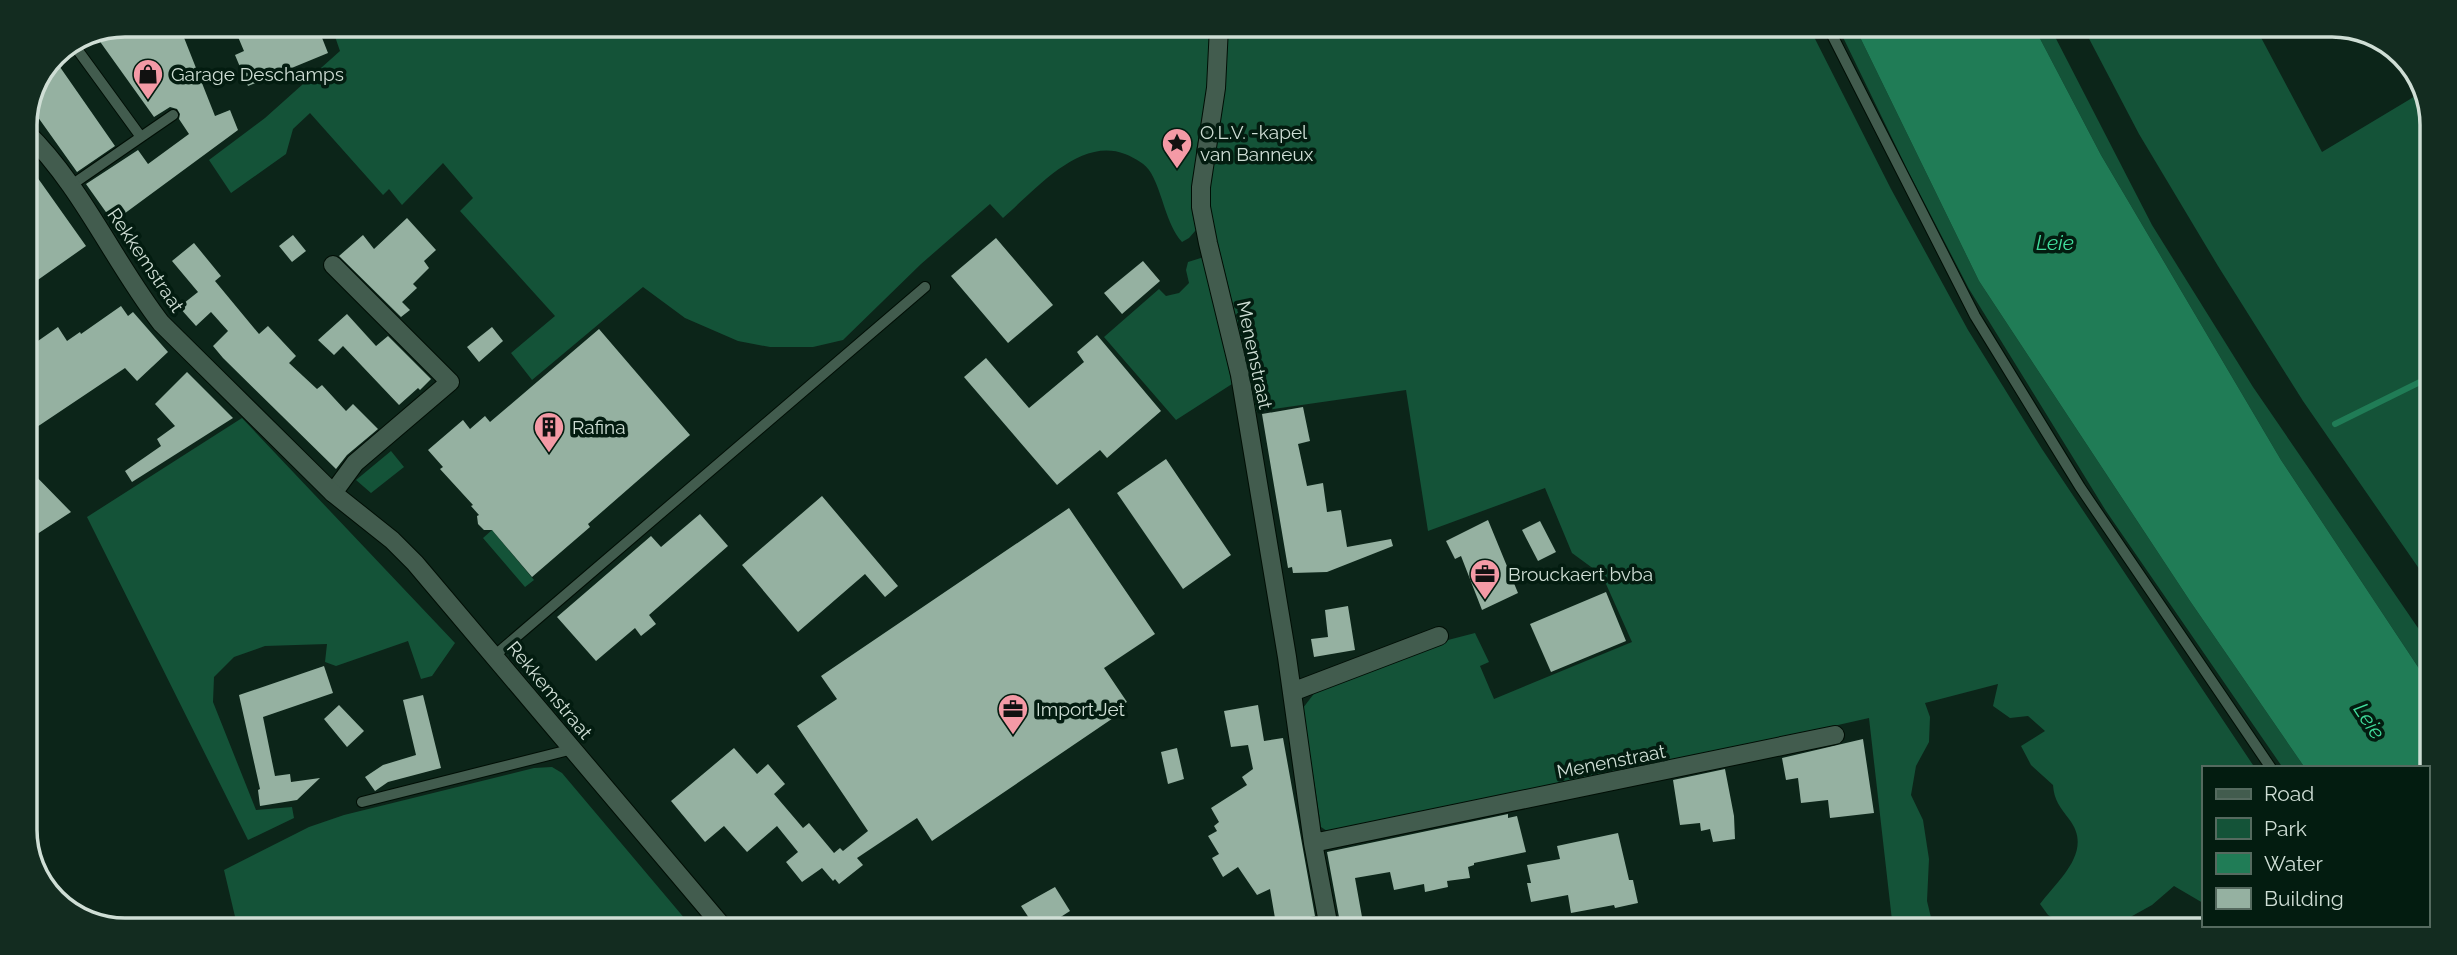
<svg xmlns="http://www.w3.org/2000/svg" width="2457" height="955" font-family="Raleway,sans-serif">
	<rect width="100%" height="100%" fill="#0c2519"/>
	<path fill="#145338" d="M 331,25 L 1212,27 L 1210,78 L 1196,151 L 1196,173 L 1191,193 L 1192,212 L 1196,230 L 1189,238 L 1182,242 C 1166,224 1163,194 1151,173 C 1146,164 1135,158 1125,154 C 1080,136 1034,191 1003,218 L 990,204 L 921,264 L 843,340 L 813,347 L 770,347 L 738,341 L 685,318 L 643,287 L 532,380 L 511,353 L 555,316 L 460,211 L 473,198 L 443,163 L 402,205 L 389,189 L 383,195 L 310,113 L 293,129 L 286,154 L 231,193 L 209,160 L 265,118 L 340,51 Z
		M 1227,27 L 1810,29 L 1891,189 L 1968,330 L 2042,449 L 2255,768 L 2203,768 L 2203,903 L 2174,886 L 2152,905 L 2107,930 L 2063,930 L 2062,923 L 2048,915 L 2040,904 C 2059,879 2094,851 2069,819 C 2060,807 2054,800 2053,785 L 2031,765 L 2021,746 L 2045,731 L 2028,716 L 2010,718 L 1993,706 L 1998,684 L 1925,703 L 1930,717 L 1929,742 L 1916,766 L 1911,795 L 1923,820 L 1929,859 L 1927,901 L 1934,930 L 1893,929 L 1869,718 L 1604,778 L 1327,831 L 1321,827 L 1303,708 L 1316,691 L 1448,640 L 1475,633 L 1489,662 L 1480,666 L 1494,699 L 1632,642 L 1602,575 L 1572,553 L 1545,488 L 1428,531 L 1406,390 L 1253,412 L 1246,359 L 1210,211 L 1211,171 L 1218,133 L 1227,49 Z
		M 1839,29 L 1856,29 L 1979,281 L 2190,601 L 2305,768 L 2283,768 L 2106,511 L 1969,289 L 1907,169 Z
		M 2035,29 L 2051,29 L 2152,225 L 2253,387 L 2429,644 L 2428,682 L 2281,460 L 2101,155 Z
		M 2084,29 L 2257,30 L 2322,152 L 2422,92 L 2432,118 L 2429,583 L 2303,401 L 2218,266 L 2139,134 Z
		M 1204,257 L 1232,384 L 1176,420 L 1104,337 L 1159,289 L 1166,296 L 1179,293 L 1189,283 L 1186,270 L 1188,262 Z
		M 242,418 L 455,643 L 432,676 L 421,679 L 408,641 L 336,666 L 325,662 L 327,644 L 265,646 L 234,657 L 214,677 L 213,702 L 256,810 L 292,807 L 294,818 L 248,840 L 87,517 Z
		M 391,451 L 404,467 L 371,493 L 356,480 Z
		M 492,530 L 534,580 L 525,587 L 483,538 Z
		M 552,767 L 562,773 L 691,926 L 237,925 L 224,870 L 309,827 L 344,815 L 534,768 Z"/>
	<path fill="#207c56" d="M 1856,29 L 2035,29 L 2101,155 L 2281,460 L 2428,682 L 2427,832 L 2427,768 L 2305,768 L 2190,601 L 1979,281 Z"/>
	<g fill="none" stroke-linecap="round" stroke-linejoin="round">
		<path stroke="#207c56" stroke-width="6" d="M 2335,424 L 2430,377"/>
	</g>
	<path fill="#95b1a1" d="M 125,24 L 179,25 L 215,116 L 230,110 L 238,130 L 113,222 L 86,184 L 138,150 L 148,164 L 189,134 L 179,119 L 180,114 L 177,109 L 170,107 L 154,117 L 96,36 Z
		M 233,25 L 317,25 L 328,53 L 248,86 L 235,55 L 244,51 Z
		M 53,57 L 115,146 L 77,172 L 30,106 Z
		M 25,160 L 86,246 L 25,289 Z
		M 407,218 L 436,250 L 424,261 L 429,268 L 413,284 L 417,288 L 402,302 L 410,310 L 401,317 L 339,256 L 363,235 L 374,249 Z
		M 293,235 L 306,251 L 292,262 L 279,246 Z
		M 996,238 L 1053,305 L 1008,343 L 951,276 Z
		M 194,243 L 221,276 L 215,281 L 259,334 L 268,326 L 296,356 L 289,363 L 317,389 L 322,385 L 346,411 L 353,404 L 378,429 L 347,455 L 336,469 L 223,358 L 213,346 L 228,331 L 211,312 L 196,326 L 179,307 L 198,292 L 172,261 Z
		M 1143,261 L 1160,281 L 1122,314 L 1104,293 Z
		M 121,306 L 128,316 L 133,312 L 168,352 L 137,381 L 125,368 L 25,435 L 25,350 L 58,327 L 67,341 L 80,332 L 81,334 Z
		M 347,314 L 376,346 L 388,336 L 431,379 L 420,390 L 418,388 L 399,405 L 343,346 L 334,355 L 318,340 Z
		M 492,327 L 503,341 L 479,362 L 467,347 Z
		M 599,329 L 690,435 L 588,524 L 590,527 L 532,577 L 492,530 L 484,530 L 478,524 L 477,516 L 479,515 L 471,506 L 473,505 L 440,469 L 443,467 L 428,450 L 463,420 L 470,429 L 485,416 L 490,422 Z
		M 1097,335 L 1161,411 L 1107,458 L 1100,450 L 1057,485 L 964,377 L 986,358 L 1029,408 L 1084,362 L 1077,352 Z
		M 187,372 L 233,418 L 132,482 L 125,471 L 161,446 L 157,439 L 175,426 L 155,404 Z
		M 1303,407 L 1310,441 L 1298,444 L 1307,486 L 1323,483 L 1327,512 L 1341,510 L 1347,547 L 1391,539 L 1393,546 L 1327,572 L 1293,573 L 1292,567 L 1288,568 L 1266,438 L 1262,414 Z
		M 1166,459 L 1231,555 L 1183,589 L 1117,493 Z
		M 25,465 L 71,512 L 25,542 Z
		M 822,496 L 898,586 L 885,597 L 865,574 L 798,632 L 742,565 Z
		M 1069,508 L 1155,634 L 1104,668 L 1127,702 L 1125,703 L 1125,710 L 932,841 L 917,818 L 857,858 L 863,865 L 839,884 L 835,879 L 833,881 L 822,868 L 802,882 L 786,862 L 798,852 L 777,826 L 747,852 L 724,826 L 705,842 L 671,801 L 734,748 L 757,774 L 768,764 L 785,784 L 774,794 L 803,828 L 809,823 L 834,853 L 840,848 L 843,851 L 868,831 L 797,726 L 837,699 L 821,676 Z
		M 700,514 L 728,546 L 649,615 L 656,624 L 641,636 L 635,628 L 596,661 L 557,617 L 651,536 L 661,547 Z
		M 1488,520 L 1518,593 L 1482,610 L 1461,556 L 1455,559 L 1446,541 Z
		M 1540,521 L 1556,552 L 1538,561 L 1522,530 Z
		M 1606,592 L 1626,641 L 1551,672 L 1530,624 Z
		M 1348,606 L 1355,650 L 1314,657 L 1311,639 L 1328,637 L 1325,610 Z
		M 324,666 L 333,693 L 263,717 L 275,776 L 290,774 L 291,782 L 320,778 L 297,800 L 260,806 L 258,790 L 260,789 L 239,695 Z
		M 423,695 L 441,768 L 388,782 L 375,791 L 365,777 L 383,765 L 416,755 L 403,700 Z
		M 339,705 L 364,731 L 347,747 L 324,719 Z
		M 1258,705 L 1264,741 L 1283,738 L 1315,916 L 1276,924 L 1270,889 L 1257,895 L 1238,867 L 1223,877 L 1212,858 L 1219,854 L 1208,836 L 1217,831 L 1214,826 L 1219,822 L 1211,808 L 1247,785 L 1242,777 L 1253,769 L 1248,745 L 1231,747 L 1224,711 Z
		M 1863,739 L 1874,813 L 1830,818 L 1828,800 L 1801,803 L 1798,778 L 1786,780 L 1782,758 Z
		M 1177,748 L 1184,779 L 1168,784 L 1161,752 Z
		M 1725,769 L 1734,816 L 1735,839 L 1713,842 L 1710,829 L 1701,831 L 1700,823 L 1680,825 L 1673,780 Z
		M 1508,814 L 1508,818 L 1517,816 L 1526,852 L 1474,863 L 1474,865 L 1468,867 L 1470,878 L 1447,881 L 1448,887 L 1425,892 L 1424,884 L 1394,890 L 1390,872 L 1355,878 L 1364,928 L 1341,928 L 1327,852 Z
		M 1618,833 L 1629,880 L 1633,880 L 1638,903 L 1615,908 L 1614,905 L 1571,913 L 1568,895 L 1531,902 L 1527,883 L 1531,883 L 1527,865 L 1560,859 L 1557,846 Z
		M 1055,887 L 1070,911 L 1045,927 L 1035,927 L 1021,906 Z"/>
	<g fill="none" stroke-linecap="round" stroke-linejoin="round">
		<g stroke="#000e05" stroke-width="12">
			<path id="lane" d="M 1829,29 L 1975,316 L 2080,487 L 2271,768
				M 141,137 L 173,115
				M 70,186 L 141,137 L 74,45
				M 494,656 L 925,287
				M 362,802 L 573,749"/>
		</g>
		<g stroke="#000e05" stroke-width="20">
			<path id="street" d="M 1219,27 L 1216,88 L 1201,187 L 1201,207 L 1208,243 L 1240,375 L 1287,657 L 1313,843 L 1329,928
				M 333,493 L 355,463 L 450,382 L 333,265
				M 1292,692 L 1439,636
				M 1313,843 L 1835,735"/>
		</g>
		<g stroke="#000e05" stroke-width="20">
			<path id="secondary" d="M 25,131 C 82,186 113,261 161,323 L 333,493 L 392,540 L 415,563 L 723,927"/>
		</g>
		<use href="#lane" stroke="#425c4e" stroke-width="10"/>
		<use href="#street" stroke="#425c4e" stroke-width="18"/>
		<use href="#secondary" stroke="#425c4e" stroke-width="18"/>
	</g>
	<defs>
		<g id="shop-pin" transform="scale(1.575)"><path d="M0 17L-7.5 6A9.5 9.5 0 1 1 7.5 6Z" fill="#f49aa6" stroke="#031c10"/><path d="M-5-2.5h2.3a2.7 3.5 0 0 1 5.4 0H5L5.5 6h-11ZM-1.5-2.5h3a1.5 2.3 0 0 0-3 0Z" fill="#111"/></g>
		<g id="sight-pin" transform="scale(1.575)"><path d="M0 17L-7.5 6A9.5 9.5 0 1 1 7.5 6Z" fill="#f49aa6" stroke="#031c10"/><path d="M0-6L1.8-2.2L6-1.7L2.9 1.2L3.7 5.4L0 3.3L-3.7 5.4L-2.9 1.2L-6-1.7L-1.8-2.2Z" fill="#111"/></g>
		<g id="building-pin" transform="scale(1.575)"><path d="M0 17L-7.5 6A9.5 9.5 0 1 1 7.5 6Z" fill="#f49aa6" stroke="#031c10"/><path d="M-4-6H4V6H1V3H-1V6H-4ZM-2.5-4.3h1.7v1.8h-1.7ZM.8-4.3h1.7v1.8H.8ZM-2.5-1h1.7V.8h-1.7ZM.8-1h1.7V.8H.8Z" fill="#111"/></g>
		<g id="office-pin" transform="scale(1.575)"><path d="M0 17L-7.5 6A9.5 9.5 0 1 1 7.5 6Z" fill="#f49aa6" stroke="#031c10"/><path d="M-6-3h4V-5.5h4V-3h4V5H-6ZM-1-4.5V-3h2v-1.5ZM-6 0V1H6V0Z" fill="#111"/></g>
	</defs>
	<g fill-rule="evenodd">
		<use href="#shop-pin" x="148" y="74"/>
		<use href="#sight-pin" x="1177" y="143"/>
		<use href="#building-pin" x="549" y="427"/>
		<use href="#office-pin" x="1485" y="574"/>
		<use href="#office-pin" x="1013" y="709"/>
	</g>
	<g text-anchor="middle" stroke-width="7" stroke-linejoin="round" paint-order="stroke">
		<g font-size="19" fill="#cfded5" stroke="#031c10" text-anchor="start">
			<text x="171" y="81">Garage Deschamps</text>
			<text x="1200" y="139">O.L.V. -kapel<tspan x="1200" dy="22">van Banneux</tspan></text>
			<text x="572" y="434">Rafina</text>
			<text x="1508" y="581">Brouckaert bvba</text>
			<text x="1036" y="716">Import Jet</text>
		</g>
		<g font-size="19" fill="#cfded5" stroke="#031c10">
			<text transform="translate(146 260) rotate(56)" y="7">Rekkemstraat</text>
			<text transform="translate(1255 355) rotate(78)" y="7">Menenstraat</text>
			<text transform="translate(550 690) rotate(50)" y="7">Rekkemstraat</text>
			<text transform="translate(1611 761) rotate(-11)" y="7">Menenstraat</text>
		</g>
		<g font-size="21" font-style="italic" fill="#41de9d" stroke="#031c10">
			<text x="2055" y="250">Leie</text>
			<text transform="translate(2369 721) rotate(57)" y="7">Leie</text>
		</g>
	</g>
	<path d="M0 0H2457V955H0ZM125 37H2332A88 88 0 0 1 2420 125V830A88 88 0 0 1 2332 918H125A88 88 0 0 1 37 830V125A88 88 0 0 1 125 37Z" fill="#132c20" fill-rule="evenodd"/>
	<path fill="none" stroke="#cfded5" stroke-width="3.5" d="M125 37H2332A88 88 0 0 1 2420 125V830A88 88 0 0 1 2332 918H125A88 88 0 0 1 37 830V125A88 88 0 0 1 125 37Z"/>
	<rect x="2202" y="766" width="228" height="161" fill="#031c10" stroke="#556a5f" stroke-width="2"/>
	<rect x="2216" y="789" width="35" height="10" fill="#425c4e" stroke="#556a5f" stroke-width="2"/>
	<text x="2264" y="801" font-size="21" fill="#cfded5">Road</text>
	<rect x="2216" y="818" width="35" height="21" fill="#145338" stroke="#556a5f" stroke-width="2"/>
	<text x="2264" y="836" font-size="21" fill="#cfded5">Park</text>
	<rect x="2216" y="853" width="35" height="21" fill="#207c56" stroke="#556a5f" stroke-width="2"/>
	<text x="2264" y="871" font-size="21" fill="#cfded5">Water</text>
	<rect x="2216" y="888" width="35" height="21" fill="#95b1a1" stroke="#556a5f" stroke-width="2"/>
	<text x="2264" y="906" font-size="21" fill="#cfded5">Building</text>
</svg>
